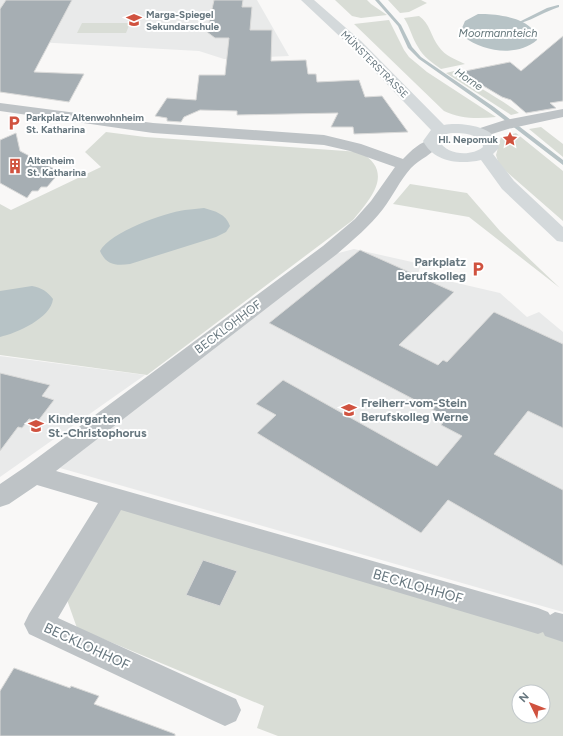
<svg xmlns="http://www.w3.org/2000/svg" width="563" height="736" font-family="Figtree,sans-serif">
	<rect width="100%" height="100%" fill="#f9f8f7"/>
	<path fill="#e9eaea" d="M 0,0 L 257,0 L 289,56 L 224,59 L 199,51 L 0,40 Z
		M 354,249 L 421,264 L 418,274 L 500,293 L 527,317 L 539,312 L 563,332 L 563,612 L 60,468 L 331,255 Z
		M 0,356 L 145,375 L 0,477 Z"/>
	<path fill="#d9ddd6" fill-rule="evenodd" d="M 335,0 L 367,0 L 371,4 L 387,15 L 361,18 L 352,16 Z
		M 388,0 L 421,0 L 427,3 L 409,12 L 400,13 Z
		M 419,16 C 430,23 431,37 439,47 C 445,56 455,59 465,64 L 441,69 C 433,63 423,57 418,47 C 412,38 410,27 404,18 Z
		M 389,20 L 404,50 L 409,57 L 427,72 L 496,117 C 478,119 460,119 444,111 L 354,24 Z
		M 82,23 L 130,23 L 126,33 L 77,33 Z
		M 454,71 C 475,86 498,97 519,113 L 511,115 L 446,73 Z
		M 541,127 L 563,144 L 563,157 L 529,129 Z
		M 106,132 L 145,137 L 360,152 C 395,172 371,198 353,220 L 147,375 L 0,355 L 0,204 L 11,210 L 101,167 L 85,152 Z
		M 516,133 L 563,171 L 563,221 L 499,165 L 496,155 L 501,137 Z
		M 410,184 L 467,193 L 500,231 L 560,288 L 469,217 L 393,204 Z
		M 115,498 L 563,628 L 563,736 L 278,736 L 257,728 L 264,706 L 77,628 L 66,597 ZM 519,692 L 543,692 L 543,716 L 519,716 Z"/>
	<path fill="#b7c3c6" d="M 478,14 C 495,13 536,18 537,40 C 517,57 484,52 464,37 L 462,28 L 465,21 Z
		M 204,208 C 215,211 226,214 230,226 L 226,232 L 216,237 L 130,264 C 116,266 106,265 100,251 C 110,232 164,213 185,210 C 192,209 198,209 204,208 Z
		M 32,286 C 42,288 47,291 53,299 C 51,318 17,333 0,337 L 0,291 Z"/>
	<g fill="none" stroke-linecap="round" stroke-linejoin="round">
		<path fill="#b7c3c6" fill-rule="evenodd" d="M 375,0 L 379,0 L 401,25 L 412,47 L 421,57 L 494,107 L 563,160 L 563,165 L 490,109 L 419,59 L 408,48 L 398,26 Z
			M 558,5 L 559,5 L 559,7 C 546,11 534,19 521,23 L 519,22 L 547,8 Z"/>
	</g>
	<path fill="#a6aeb3" stroke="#dadad9" d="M 6,0 L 72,0 L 34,72 L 84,74 L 69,102 L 0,92 L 0,9 Z
		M 214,0 L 243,0 L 242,7 L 252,7 L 250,30 L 272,30 L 271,61 L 306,60 L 308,74 L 316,74 L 317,82 L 359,80 L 365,97 L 382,96 L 408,132 L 354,134 L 353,127 L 331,127 L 338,113 L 237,115 L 237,111 L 200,110 L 184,117 L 181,122 L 167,121 L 167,118 L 155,116 L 167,98 L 196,100 L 199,75 L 225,75 L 229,38 L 215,38 L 207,32 Z
		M 563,36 L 563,101 L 550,103 L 556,108 L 526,113 L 511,100 L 502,97 L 460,72 L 510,62 L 521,71 Z
		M 16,133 L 20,151 L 60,172 L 47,187 L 41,187 L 38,191 L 32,191 L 27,198 L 0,183 L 0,140 Z
		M 360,250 L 454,292 L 399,345 L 438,365 L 443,360 L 447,362 L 494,312 L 563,344 L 563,428 L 528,411 L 494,454 L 563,490 L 563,566 L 448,500 L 421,533 L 257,433 L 276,415 L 256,404 L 283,380 L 437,466 L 462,436 L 441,425 L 447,417 L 269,323 Z
		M 0,373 L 50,385 L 42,396 L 54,400 L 38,421 L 29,419 L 22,428 L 18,427 L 0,451 Z
		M 203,560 L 237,571 L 220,606 L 186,595 Z
		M 14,668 L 70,688 L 71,686 L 99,696 L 94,704 L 175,734 L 175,736 L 0,736 L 0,691 Z"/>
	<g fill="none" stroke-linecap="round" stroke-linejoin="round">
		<path fill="#bec3c6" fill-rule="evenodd" d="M 0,103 L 153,123 L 324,135 L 361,144 L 403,159 C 412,150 424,137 438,141 L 440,144 C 433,154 420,159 411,168 C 400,180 393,196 383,209 C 370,226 353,240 337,254 L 56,471 L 538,608 L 548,612 L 550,615 L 555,612 L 563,614 L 563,642 L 545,636 L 543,632 L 538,634 L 121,510 L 58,618 L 236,699 L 241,710 L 236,721 L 225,726 L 214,721 L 29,634 L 24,624 L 29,614 L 98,503 L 37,485 L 9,504 L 0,507 L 0,484 L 25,467 L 323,246 L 355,219 L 371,201 L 395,167 L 350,151 L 324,145 L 153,133 L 0,111 Z
			M 563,109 L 563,117 L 508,129 L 479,138 L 474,136 L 471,133 L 474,130 L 505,120 Z"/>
		<path fill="#d4d9db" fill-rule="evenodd" d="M 301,0 L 314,0 L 361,41 L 444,125 C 460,122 499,126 499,148 L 493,154 L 514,181 L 563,227 L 563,242 L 557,241 L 502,189 L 481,160 C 459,165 434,162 423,141 L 431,130 L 351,47 ZM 455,133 C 465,133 482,135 483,147 C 471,157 447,155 439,141 C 442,134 448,133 455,133 Z"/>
	</g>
	<defs>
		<g id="school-bare" transform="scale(1.2)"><path d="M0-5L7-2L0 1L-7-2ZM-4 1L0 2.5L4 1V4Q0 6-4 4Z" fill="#d0523f" stroke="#fff" stroke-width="2.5" paint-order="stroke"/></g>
		<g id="parking-bare" transform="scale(1.2)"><path d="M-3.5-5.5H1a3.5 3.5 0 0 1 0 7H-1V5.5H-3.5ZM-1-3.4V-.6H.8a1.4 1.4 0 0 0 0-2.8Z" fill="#d0523f" stroke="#fff" stroke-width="2.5" paint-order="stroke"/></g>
		<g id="sight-bare" transform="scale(1.2)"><path d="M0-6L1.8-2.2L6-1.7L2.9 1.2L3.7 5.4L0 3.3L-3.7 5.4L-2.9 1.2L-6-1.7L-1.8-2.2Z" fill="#d0523f" stroke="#fff" stroke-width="2.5" paint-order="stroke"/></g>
		<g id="building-bare" transform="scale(1.2)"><path d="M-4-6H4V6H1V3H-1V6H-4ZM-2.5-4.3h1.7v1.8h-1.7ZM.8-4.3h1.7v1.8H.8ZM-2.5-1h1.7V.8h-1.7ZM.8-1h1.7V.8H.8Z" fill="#d0523f" stroke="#fff" stroke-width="2.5" paint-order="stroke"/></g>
	</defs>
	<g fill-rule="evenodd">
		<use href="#school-bare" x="134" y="20"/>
		<use href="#parking-bare" x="14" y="123"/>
		<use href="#sight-bare" x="510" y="139"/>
		<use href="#building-bare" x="15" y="166"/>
		<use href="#parking-bare" x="478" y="269"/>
		<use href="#school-bare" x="349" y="410"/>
		<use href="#school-bare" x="36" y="426"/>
	</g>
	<g text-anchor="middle" stroke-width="4" stroke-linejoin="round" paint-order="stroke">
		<g font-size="10" font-weight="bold" fill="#66767e" stroke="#fff" text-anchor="start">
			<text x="146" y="18">Marga-Spiegel<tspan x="146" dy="12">Sekundarschule</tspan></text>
			<text x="26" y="121">Parkplatz Altenwohnheim<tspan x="26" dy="12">St. Katharina</tspan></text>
			<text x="498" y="143" text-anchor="end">Hl. Nepomuk</text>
			<text x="27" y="164">Altenheim<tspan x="27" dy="12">St. Katharina</tspan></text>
		</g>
		<g font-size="10" fill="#66767e" stroke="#fff">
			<text transform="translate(375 64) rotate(45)" y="4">MÜNSTERSTRASSE</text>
		</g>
		<g font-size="11" font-style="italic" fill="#617478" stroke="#fff">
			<text x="498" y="37">Moormannteich</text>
			<text transform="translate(469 79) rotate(34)" y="4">Horne</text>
		</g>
		<g font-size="12" font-weight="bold" fill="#66767e" stroke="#fff" text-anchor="start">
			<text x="466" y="266" text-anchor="end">Parkplatz<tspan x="466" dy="14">Berufskolleg</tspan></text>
			<text x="361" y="407">Freiherr-vom-Stein<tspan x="361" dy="14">Berufskolleg Werne</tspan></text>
			<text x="48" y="423">Kindergarten<tspan x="48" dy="14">St.-Christophorus</tspan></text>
		</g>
		<g font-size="12" fill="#66767e" stroke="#fff">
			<text transform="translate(228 327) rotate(-37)" y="4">BECKLOHHOF</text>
		</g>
		<g font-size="14" fill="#66767e" stroke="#fff">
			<text transform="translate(418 586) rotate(16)" y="5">BECKLOHHOF</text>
			<text transform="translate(87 646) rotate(25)" y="5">BECKLOHHOF</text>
		</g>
	</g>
	<g transform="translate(531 704) rotate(313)"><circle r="19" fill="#ffffff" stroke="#c2c8cb"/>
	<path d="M0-3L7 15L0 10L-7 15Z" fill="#d0523f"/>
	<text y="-6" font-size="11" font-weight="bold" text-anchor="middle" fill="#66767e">N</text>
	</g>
</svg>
